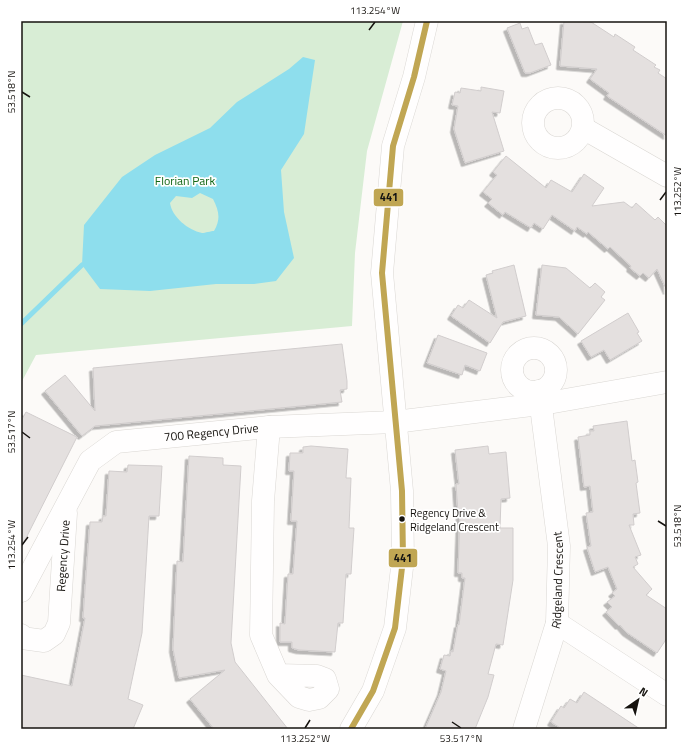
<svg xmlns="http://www.w3.org/2000/svg" width="688" height="750" font-family="'Titillium Web',sans-serif">
	<defs>
		<filter id="shadow"><feDropShadow dx="-3.5" dy="3.5" stdDeviation="0" flood-color="#0004"/></filter>
	</defs>
	<rect width="100%" height="100%" fill="#fcfaf8"/>
	<path fill="#d8edd5" d="M 21,21 L 403,21 L 367,151 L 355,253 L 352,326 L 36,355 L 21,383 Z"/>
	<path fill="#8edeed" fill-rule="evenodd" d="M 303,57 L 315,60 L 304,134 L 281,170 L 284,212 L 294,258 L 276,281 L 254,284 L 216,284 L 150,291 L 100,289 L 82,265 L 84,225 L 122,177 L 155,155 L 210,128 L 237,102 L 289,69 ZM 200,193 L 213,199 C 219,211 221,219 214,231 C 211,231 205,233 202,233 C 188,230 172,217 170,203 L 176,196 L 192,198 Z"/>
	<g fill="none" stroke-linecap="round" stroke-linejoin="round">
		<path stroke="#8edeed" stroke-width="5" d="M 21,324 L 82,265"/>
	</g>
	<path fill="#e4e0df" stroke="#d1cdcd" filter="url(#shadow)" d="M 564,21 L 591,22 L 614,37 L 615,34 L 635,47 L 633,50 L 656,65 L 654,67 L 660,70 L 658,73 L 667,79 L 667,136 L 607,96 L 609,93 L 590,79 L 597,69 L 560,66 Z
		M 520,23 L 522,29 L 528,27 L 535,45 L 542,43 L 551,65 L 530,73 L 525,73 L 507,28 Z
		M 481,87 L 504,91 L 500,113 L 492,112 L 504,151 L 465,163 L 454,129 L 458,106 L 452,105 L 455,92 L 460,93 L 461,88 L 481,91 Z
		M 506,156 L 546,188 L 551,180 L 572,192 L 584,174 L 604,188 L 592,206 L 624,202 L 632,208 L 636,203 L 655,220 L 658,217 L 667,226 L 667,291 L 657,269 L 649,278 L 643,273 L 640,276 L 630,268 L 631,266 L 610,247 L 608,249 L 588,232 L 587,234 L 577,227 L 575,231 L 552,215 L 543,229 L 534,223 L 531,228 L 505,212 L 503,215 L 488,203 L 492,199 L 483,192 L 497,175 L 493,172 Z
		M 514,265 L 526,316 L 503,322 L 490,343 L 451,316 L 458,305 L 463,308 L 469,300 L 497,318 L 486,275 L 493,273 L 492,271 Z
		M 542,265 L 566,268 L 590,288 L 595,283 L 605,292 L 601,297 L 605,300 L 578,334 L 559,317 L 536,315 Z
		M 628,313 L 639,332 L 637,333 L 642,341 L 610,360 L 604,350 L 591,357 L 581,341 Z
		M 438,335 L 487,353 L 480,371 L 465,365 L 462,375 L 427,363 Z
		M 342,344 L 347,381 L 347,389 L 340,390 L 342,402 L 95,426 L 82,436 L 45,391 L 65,375 L 95,411 L 93,368 Z
		M 26,412 L 77,437 L 21,548 L 21,421 Z
		M 627,421 L 632,461 L 635,460 L 638,482 L 636,483 L 640,513 L 633,514 L 634,525 L 629,525 L 641,555 L 635,557 L 638,564 L 633,567 L 652,589 L 646,595 L 667,609 L 667,638 L 657,653 L 626,632 L 620,625 L 619,626 L 606,612 L 612,607 L 607,602 L 615,596 L 612,593 L 617,589 L 608,567 L 595,572 L 587,547 L 591,546 L 586,513 L 593,512 L 590,486 L 584,487 L 578,437 L 590,435 L 590,431 L 594,431 L 593,426 Z
		M 311,446 L 348,449 L 346,478 L 351,478 L 349,528 L 354,528 L 351,574 L 346,574 L 343,623 L 338,623 L 335,652 L 299,650 L 292,648 L 292,642 L 280,642 L 280,623 L 285,624 L 288,574 L 293,574 L 297,521 L 291,521 L 294,471 L 289,471 L 290,453 L 303,453 L 303,447 Z
		M 488,446 L 489,454 L 506,452 L 510,498 L 501,499 L 500,528 L 513,528 L 513,580 L 503,645 L 496,644 L 488,674 L 494,675 L 488,697 L 475,729 L 425,729 L 441,692 L 446,671 L 440,669 L 444,655 L 450,656 L 451,651 L 453,652 L 458,624 L 459,625 L 465,578 L 462,578 L 462,573 L 458,573 L 460,513 L 458,513 L 456,484 L 459,484 L 455,450 Z
		M 189,456 L 223,458 L 223,465 L 241,466 L 231,643 L 235,662 L 288,729 L 214,729 L 190,699 L 225,670 L 179,678 L 173,649 L 177,561 L 183,562 Z
		M 128,465 L 162,466 L 159,516 L 149,516 L 142,633 L 128,699 L 143,705 L 133,729 L 21,729 L 21,675 L 72,686 L 85,618 L 83,618 L 90,522 L 102,522 L 103,516 L 106,516 L 109,471 L 127,472 Z
		M 584,692 L 640,729 L 562,729 L 551,722 L 561,706 L 564,708 L 570,699 L 577,703 Z"/>
	<g fill="none" stroke-linecap="round" stroke-linejoin="round">
		<g stroke="#dad7d3" stroke-width="23">
			<g id="minor">
				<circle cx="558" cy="123" r="25"/>
				<path d="M 583,128 L 667,176"/>
				<circle cx="534" cy="370" r="22"/>
				<path d="M 269,427 L 263,501 L 261,635 L 278,675 L 299,697 L 309,700 L 319,698 L 328,689 L 325,679 L 317,676 L 278,675"/>
				<path id="s1" d="M 21,591 L 90,461 L 116,442 L 269,427 L 395,422 L 548,403 L 667,382"/>
				<path d="M 557,623 L 667,695"/>
				<path id="s2" d="M 21,635 L 22,638 L 44,641 L 54,634 L 59,623 L 66,513"/>
				<path d="M 351,729 L 373,691 L 395,628 L 403,559 L 402,491 L 382,273 L 393,146 L 414,77 L 427,21"/>
				<path id="s3" d="M 524,729 L 557,623 L 559,546 L 539,391"/>
			</g>
		</g>
		<use href="#minor" stroke="#fffefe" stroke-width="22"/>
		<g stroke="#fff" stroke-width="9">
			<path id="bus-1" d="M 351,729 L 373,691 L 395,628 L 403,559 L 402,491 L 382,273 L 393,146 L 414,77 L 427,21"/>
		</g>
		<use href="#bus-1" stroke="#c0a653" stroke-width="6"/>
	</g>
	<path fill="none" stroke="#16130f" stroke-width="1.5" d="M 369,30 L 375,22M 22,92 L 30,97M 660,200 L 666,192M 22,432 L 30,438M 658,521 L 666,526M 22,545 L 28,537M 452,722 L 461,728M 305,728 L 310,720"/>
	<circle fill="#16130f" stroke="#fff" stroke-width="1.5" cx="402" cy="519" r="3.5"/>
	<g text-anchor="middle" stroke-width="3.5" stroke-linejoin="round" paint-order="stroke">
		<g font-size="11" fill="#16130f" stroke="#fff" text-anchor="start">
			<text x="410" y="517">Regency Drive &amp;<tspan x="410" dy="14">Ridgeland Crescent</tspan></text>
		</g>
		<g font-size="12" fill="#116614" stroke="#fff">
			<text x="185" y="185">Florian Park</text>
		</g>
		<g font-size="12" fill="#16130f" stroke="#fff">
			<text dy="4" stroke="none"><textPath href="#s1" startOffset="275">700 Regency Drive</textPath></text>
			<text dy="4" stroke="none"><textPath href="#s2" startOffset="117">Regency Drive</textPath></text>
			<text dy="4" stroke="none"><textPath href="#s3" startOffset="154">Ridgeland Crescent</textPath></text>
		</g>
	</g>
	<g stroke="#fff" stroke-width="1.5">
		<rect x="373" y="188" width="31" height="19" rx="4" fill="#c0a653"/>
		<rect x="388" y="548" width="30" height="20" rx="4" fill="#c0a653"/>
	</g>
	<g font-size="11" text-anchor="middle" font-weight="bold" fill="#111">
		<text x="389" y="201">441</text>
		<text x="403" y="562">441</text>
	</g>
	<rect width="688" height="750" fill="none" stroke="#ffffff" stroke-width="44"/>
	<g transform="translate(638 700) rotate(34)" stroke="#ffffff" stroke-width="3" paint-order="stroke">
	<path d="M0-3L7 15L0 10L-7 15Z" fill="#16130f"/>
	<text y="-6" font-size="11" font-weight="bold" text-anchor="middle" fill="#16130f">N</text>
	</g>
	<rect x="22" y="22" width="644" height="706" fill="none" stroke="#16130f" stroke-width="1.5"/>
	<g font-size="10" text-anchor="middle" fill="#16130f">
		<text x="375" y="14">113.254°W</text>
		<text transform="translate(11 92) rotate(-90)" y="4">53.518°N</text>
		<text transform="translate(677 192) rotate(-90)" y="4">113.252°W</text>
		<text transform="translate(11 432) rotate(-90)" y="4">53.517°N</text>
		<text transform="translate(677 526) rotate(-90)" y="4">53.518°N</text>
		<text transform="translate(11 545) rotate(-90)" y="4">113.254°W</text>
		<text x="305" y="742">113.252°W</text>
		<text x="461" y="742">53.517°N</text>
	</g>
</svg>
